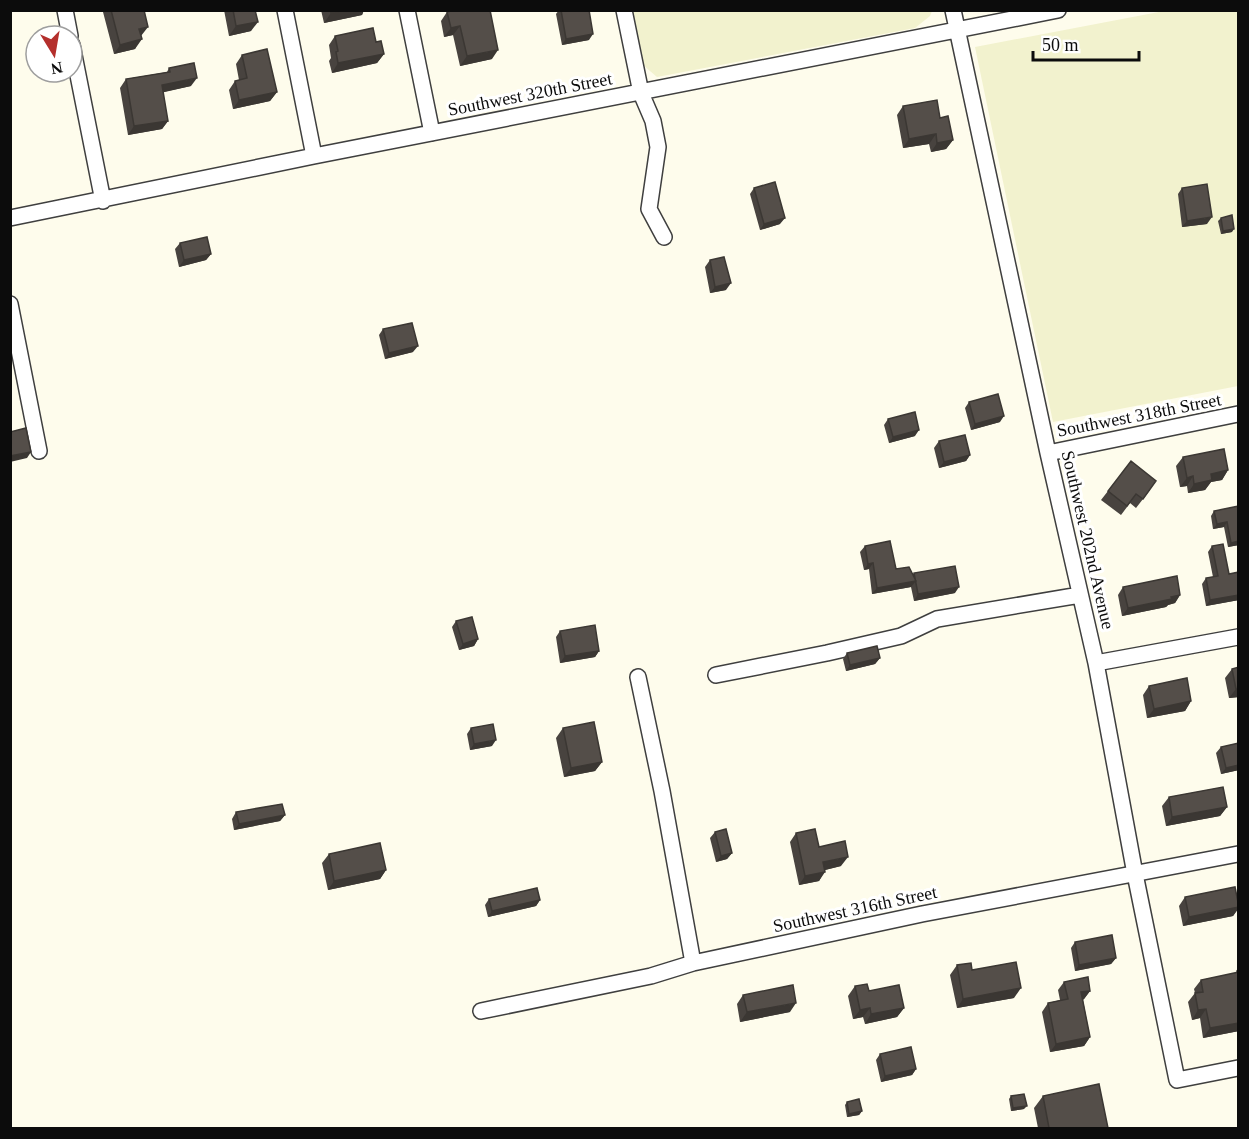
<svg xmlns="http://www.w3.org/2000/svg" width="1249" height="1139" font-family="Georgia,serif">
	<rect width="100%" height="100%" fill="#fefcec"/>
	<path fill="#f2f2ce" d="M 631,11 L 932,11 L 930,16 L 915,28 L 657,77 L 643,65 Z
		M 1164,11 L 1238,11 L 1238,386 L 1053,422 L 975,47 Z"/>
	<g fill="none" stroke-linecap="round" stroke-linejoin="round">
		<g stroke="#3f3f3f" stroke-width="18">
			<path id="minor" d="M 65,10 L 70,36
				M 285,10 L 314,156
				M 407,10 L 432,133
				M 624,10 L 641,93 L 653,121 L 658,147 L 649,209 L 664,237
				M 953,10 L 1048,453 L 1096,663 L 1135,874 L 1177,1080 L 1238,1068
				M 72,45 L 103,201
				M 10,218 L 314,156 L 1058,10
				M 10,304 L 39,451
				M 1048,453 L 1238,414
				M 1096,663 L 1238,637
				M 716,675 L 827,653 L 901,636 L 937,619 L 1080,595
				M 638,677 L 662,791 L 693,963
				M 481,1011 L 651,976 L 693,963 L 922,914 L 1238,854"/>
		</g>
		<use href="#minor" stroke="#fff" stroke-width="15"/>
	</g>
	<path fill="#48433f" d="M 103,10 L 134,10 L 141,36 L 135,49 L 114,54 L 103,12 Z
		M 224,10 L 255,10 L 251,31 L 229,36 Z
		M 321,10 L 364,10 L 362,15 L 324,23 Z
		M 559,10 L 589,10 L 589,40 L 562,45 L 556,14 Z
		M 447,12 L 492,59 L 460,66 L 453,35 L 444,37 L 441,21 Z
		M 335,36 L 376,42 L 384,54 L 377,63 L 332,73 L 329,61 L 331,58 L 329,45 Z
		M 242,55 L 277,92 L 270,101 L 233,109 L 229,90 L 235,81 L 239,80 L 236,64 Z
		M 169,68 L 191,86 L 163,92 L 168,121 L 162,129 L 128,135 L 120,88 L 126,79 L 167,72 Z
		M 903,106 L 940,118 L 953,140 L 946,149 L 931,152 L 929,144 L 903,148 L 897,115 Z
		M 754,188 L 780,224 L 760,230 L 750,194 Z
		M 1182,188 L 1207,224 L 1182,227 L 1178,194 Z
		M 1221,218 L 1232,232 L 1221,234 L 1218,221 Z
		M 180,243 L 211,254 L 206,260 L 179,267 L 175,249 Z
		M 710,260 L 726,290 L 710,293 L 705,267 Z
		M 383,329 L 413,352 L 385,359 L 379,335 Z
		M 969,402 L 1000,422 L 971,430 L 965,408 Z
		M 888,419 L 915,436 L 889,443 L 884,425 Z
		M 939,441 L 970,455 L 966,461 L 939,468 L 934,448 Z
		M 1183,457 L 1228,470 L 1222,480 L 1211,482 L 1205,490 L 1188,493 L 1187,486 L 1180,487 L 1176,466 Z
		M 1150,490 L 1136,508 L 1130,503 L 1121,515 L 1101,500 L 1108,491 Z
		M 1239,506 L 1239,545 L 1228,547 L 1224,527 L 1213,529 L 1211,516 L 1214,511 Z
		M 865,546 L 896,569 L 913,575 L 914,573 L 955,593 L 914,601 L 911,587 L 872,594 L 869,569 L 864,570 L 860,552 Z
		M 1212,546 L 1229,574 L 1239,572 L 1239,600 L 1206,606 L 1202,584 L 1206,578 L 1213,577 L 1208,552 Z
		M 1123,587 L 1180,595 L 1175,603 L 1168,605 L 1166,607 L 1122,616 L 1118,595 Z
		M 456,621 L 478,639 L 474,646 L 459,650 L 452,627 Z
		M 560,631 L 599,651 L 595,657 L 560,663 L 556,637 Z
		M 847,653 L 880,658 L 875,664 L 846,671 L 843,659 Z
		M 1232,669 L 1239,697 L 1229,698 L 1225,678 Z
		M 1149,686 L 1191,701 L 1185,711 L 1147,718 L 1143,695 Z
		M 471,728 L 492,746 L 470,750 L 467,734 Z
		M 563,728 L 602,762 L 595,771 L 564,777 L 556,738 Z
		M 1239,743 L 1239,770 L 1221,774 L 1216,753 L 1221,747 Z
		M 1169,797 L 1227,807 L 1220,816 L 1166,826 L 1162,806 Z
		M 236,812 L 285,815 L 280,821 L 234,830 L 232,819 Z
		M 715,832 L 732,853 L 727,859 L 716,862 L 710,838 Z
		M 796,833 L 819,847 L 841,866 L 825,870 L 819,881 L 799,885 L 790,842 Z
		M 329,854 L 386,870 L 380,879 L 328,890 L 322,863 Z
		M 1185,897 L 1239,903 L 1239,908 L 1233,916 L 1183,926 L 1179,906 Z
		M 489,899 L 540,900 L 536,906 L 488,917 L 485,905 Z
		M 1075,942 L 1116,958 L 1111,964 L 1075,971 L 1071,948 Z
		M 957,965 L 972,970 L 1014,998 L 957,1008 L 950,975 Z
		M 1239,967 L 1239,1031 L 1203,1038 L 1200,1018 L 1192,1020 L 1188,1002 L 1195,993 L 1194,989 L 1201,980 L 1237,973 L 1236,971 Z
		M 1064,982 L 1090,991 L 1084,999 L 1083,1000 L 1090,1037 L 1084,1046 L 1050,1052 L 1042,1012 L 1048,1003 L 1060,1000 L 1058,990 Z
		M 855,986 L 869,991 L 904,1008 L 897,1017 L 865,1024 L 863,1017 L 853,1019 L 848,996 Z
		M 743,995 L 790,1012 L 740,1022 L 737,1004 Z
		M 880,1054 L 916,1069 L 912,1075 L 881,1082 L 876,1060 Z
		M 1011,1096 L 1024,1109 L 1011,1111 L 1009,1099 Z
		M 1043,1096 L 1108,1128 L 1038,1128 L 1034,1108 Z
		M 847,1102 L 862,1111 L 859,1115 L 847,1117 L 845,1105 Z"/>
	<path fill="#3b3733" d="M 344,10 L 364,10 L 362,15 L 324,23 L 331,13 Z
		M 258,22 L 251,31 L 229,36 L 236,26 Z
		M 460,26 L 453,35 L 444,37 L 451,28 Z
		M 148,27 L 141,36 L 139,29 Z
		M 593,34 L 589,40 L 562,45 L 566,39 Z
		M 142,39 L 135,49 L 114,54 L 120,45 Z
		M 498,50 L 492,59 L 460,66 L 467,56 Z
		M 384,54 L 377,63 L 332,73 L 338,63 Z
		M 197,78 L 191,86 L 156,94 L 162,85 Z
		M 277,92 L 270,101 L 233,109 L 239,100 Z
		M 168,121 L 162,129 L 128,135 L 134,126 Z
		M 936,134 L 929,144 L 903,148 L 909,139 Z
		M 953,140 L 946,149 L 931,152 L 937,143 Z
		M 1212,217 L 1207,224 L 1182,227 L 1187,221 Z
		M 785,218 L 780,224 L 760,230 L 764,224 Z
		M 1234,229 L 1232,232 L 1221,234 L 1223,231 Z
		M 211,254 L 206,260 L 179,267 L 184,260 Z
		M 731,283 L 726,290 L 710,293 L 715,287 Z
		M 418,346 L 413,352 L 385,359 L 389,353 Z
		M 1004,416 L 1000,422 L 971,430 L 975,424 Z
		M 919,430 L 915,436 L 889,443 L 893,437 Z
		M 31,452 L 27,458 L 10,462 L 10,456 Z
		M 970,455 L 966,461 L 939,468 L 944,462 Z
		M 1228,470 L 1222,480 L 1211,482 L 1205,490 L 1188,493 L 1194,484 L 1211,474 Z
		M 1193,476 L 1187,486 L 1180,487 L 1187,478 Z
		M 1227,522 L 1224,527 L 1213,529 L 1217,524 Z
		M 1239,541 L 1239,545 L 1228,547 L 1231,543 Z
		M 873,563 L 869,569 L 864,570 L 868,564 Z
		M 916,581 L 911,587 L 872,594 L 877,588 Z
		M 959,587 L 955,593 L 914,601 L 918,594 Z
		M 1180,595 L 1175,603 L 1168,605 L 1166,607 L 1122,616 L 1128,608 Z
		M 1239,595 L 1239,600 L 1206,606 L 1210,600 Z
		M 478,639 L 474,646 L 459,650 L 463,644 Z
		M 599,651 L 595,657 L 560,663 L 565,656 Z
		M 880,658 L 875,664 L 846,671 L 850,665 Z
		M 1236,689 L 1239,689 L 1239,697 L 1229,698 Z
		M 1191,701 L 1185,711 L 1147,718 L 1154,709 Z
		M 496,740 L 492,746 L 470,750 L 474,744 Z
		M 602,762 L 595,771 L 564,777 L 571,768 Z
		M 1239,765 L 1239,770 L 1221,774 L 1226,768 Z
		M 1227,807 L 1220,816 L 1166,826 L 1172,817 Z
		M 285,815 L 280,821 L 234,830 L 239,824 Z
		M 732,853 L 727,859 L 716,862 L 721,856 Z
		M 848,857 L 841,866 L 817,872 L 823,862 Z
		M 386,870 L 380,879 L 328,890 L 334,881 Z
		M 825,872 L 819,881 L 799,885 L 805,876 Z
		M 540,900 L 536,906 L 488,917 L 492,911 Z
		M 1239,907 L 1233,916 L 1183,926 L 1189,917 Z
		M 1116,958 L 1111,964 L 1075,971 L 1079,965 Z
		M 1021,988 L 1014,998 L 957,1008 L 963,999 Z
		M 1090,991 L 1084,999 L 1075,1001 L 1081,992 Z
		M 796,1003 L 790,1012 L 740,1022 L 747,1012 Z
		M 870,1008 L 863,1017 L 853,1019 L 860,1010 Z
		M 904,1008 L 897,1017 L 865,1024 L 871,1014 Z
		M 1206,1009 L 1200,1018 L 1192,1020 L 1198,1010 Z
		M 1239,1023 L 1239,1031 L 1203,1038 L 1210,1028 Z
		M 1090,1037 L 1084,1046 L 1050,1052 L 1056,1044 Z
		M 916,1069 L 912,1075 L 881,1082 L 885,1076 Z
		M 1027,1106 L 1024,1109 L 1011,1111 L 1013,1108 Z
		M 862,1111 L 859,1115 L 847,1117 L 849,1114 Z"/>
	<path fill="#544e49" stroke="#3b3733" stroke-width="1.5" d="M 111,10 L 134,10 L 134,11 L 144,10 L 148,27 L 139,29 L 142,39 L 120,45 Z
		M 233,10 L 255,10 L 258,22 L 236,26 Z
		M 330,10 L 344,10 L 331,13 Z
		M 453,10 L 490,10 L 498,50 L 467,56 L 460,26 L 451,28 L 447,12 Z
		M 561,10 L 589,10 L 593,34 L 566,39 Z
		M 373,28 L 376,42 L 381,41 L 384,54 L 338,63 L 336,52 L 338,51 L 335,36 Z
		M 267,49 L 277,92 L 239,100 L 235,81 L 247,78 L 242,55 Z
		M 194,63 L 197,78 L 162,85 L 168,121 L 134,126 L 126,79 L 170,72 L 169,68 Z
		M 937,100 L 940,118 L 948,116 L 953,140 L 937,143 L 936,134 L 909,139 L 903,106 Z
		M 775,182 L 785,218 L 764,224 L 754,188 Z
		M 1207,184 L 1212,217 L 1187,221 L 1182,188 Z
		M 1232,215 L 1234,229 L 1223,231 L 1221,218 Z
		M 207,237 L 211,254 L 184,260 L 180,243 Z
		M 724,257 L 731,283 L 715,287 L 710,260 Z
		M 412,323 L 418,346 L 389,353 L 383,329 Z
		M 998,394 L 1004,416 L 975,424 L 969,402 Z
		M 915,412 L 919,430 L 893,437 L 888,419 Z
		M 26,428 L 31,452 L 10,456 L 10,432 Z
		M 965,435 L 970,455 L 944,462 L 939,441 Z
		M 1224,449 L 1228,470 L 1211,474 L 1212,480 L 1194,484 L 1193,476 L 1187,478 L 1183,457 Z
		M 1131,461 L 1156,481 L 1143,499 L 1136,494 L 1127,506 L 1108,491 Z
		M 1239,506 L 1239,541 L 1231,543 L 1227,522 L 1217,524 L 1214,511 Z
		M 890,541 L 896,569 L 909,567 L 916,581 L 877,588 L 873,563 L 868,564 L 865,546 Z
		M 1223,544 L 1229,574 L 1239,572 L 1239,595 L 1210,600 L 1206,578 L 1218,576 L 1212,546 Z
		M 955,566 L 959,587 L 918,594 L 914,573 Z
		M 1177,576 L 1180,595 L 1171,597 L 1172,599 L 1128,608 L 1123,587 Z
		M 472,617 L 478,639 L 463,644 L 456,621 Z
		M 595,625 L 599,651 L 565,656 L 560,631 Z
		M 877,646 L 880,658 L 850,665 L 847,653 Z
		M 1239,667 L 1239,689 L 1236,689 L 1232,669 Z
		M 1187,678 L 1191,701 L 1154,709 L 1149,686 Z
		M 594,722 L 602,762 L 571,768 L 563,728 Z
		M 493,724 L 496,740 L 474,744 L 471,728 Z
		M 1239,743 L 1239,765 L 1226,768 L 1221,747 Z
		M 1223,787 L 1227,807 L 1172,817 L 1169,797 Z
		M 282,804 L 285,815 L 239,824 L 236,812 Z
		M 726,829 L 732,853 L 721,856 L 715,832 Z
		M 815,829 L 819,847 L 845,841 L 848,857 L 823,862 L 825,872 L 805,876 L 796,833 Z
		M 380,843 L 386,870 L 334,881 L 329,854 Z
		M 1235,887 L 1239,907 L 1189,917 L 1185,897 Z
		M 537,888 L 540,900 L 492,911 L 489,899 Z
		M 1112,935 L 1116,958 L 1079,965 L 1075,942 Z
		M 1016,962 L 1021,988 L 963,999 L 957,965 L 971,963 L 972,970 Z
		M 1239,972 L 1239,1023 L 1210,1028 L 1206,1009 L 1198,1010 L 1195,993 L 1203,992 L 1201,980 Z
		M 1088,977 L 1090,991 L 1081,992 L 1090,1037 L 1056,1044 L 1048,1003 L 1068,999 L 1064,982 Z
		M 867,984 L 869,991 L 899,985 L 904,1008 L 871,1014 L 870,1008 L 860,1010 L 855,986 Z
		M 793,985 L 796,1003 L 747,1012 L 743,995 Z
		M 911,1047 L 916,1069 L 885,1076 L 880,1054 Z
		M 1099,1084 L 1108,1128 L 1049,1128 L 1043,1096 Z
		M 1024,1094 L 1027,1106 L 1013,1108 L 1011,1096 Z
		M 859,1099 L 862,1111 L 849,1114 L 847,1102 Z"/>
	<g text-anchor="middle" stroke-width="6" stroke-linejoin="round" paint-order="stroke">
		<g font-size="18" fill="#0c0c0c" stroke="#fff">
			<text transform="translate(530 94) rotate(-11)" y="6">Southwest 320th Street</text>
			<text transform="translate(1139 415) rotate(-11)" y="6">Southwest 318th Street</text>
			<text transform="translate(1088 540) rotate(77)" y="6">Southwest 202nd Avenue</text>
			<text transform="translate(855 909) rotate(-12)" y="6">Southwest 316th Street</text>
		</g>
	</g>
	<rect width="1249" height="1139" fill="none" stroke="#0c0c0c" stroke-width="24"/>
	<g transform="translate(54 54) rotate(169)"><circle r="28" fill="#ffffff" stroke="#9e9e9e" stroke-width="1.5"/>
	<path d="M0-4.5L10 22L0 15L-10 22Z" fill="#b42f2c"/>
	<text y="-9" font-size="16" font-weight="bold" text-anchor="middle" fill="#0c0c0c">N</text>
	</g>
	<path d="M1033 51v9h106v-9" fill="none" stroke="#0c0c0c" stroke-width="3"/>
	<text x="1042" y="51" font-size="18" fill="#0c0c0c" stroke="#ffffff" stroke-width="4.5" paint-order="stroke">50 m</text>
</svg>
